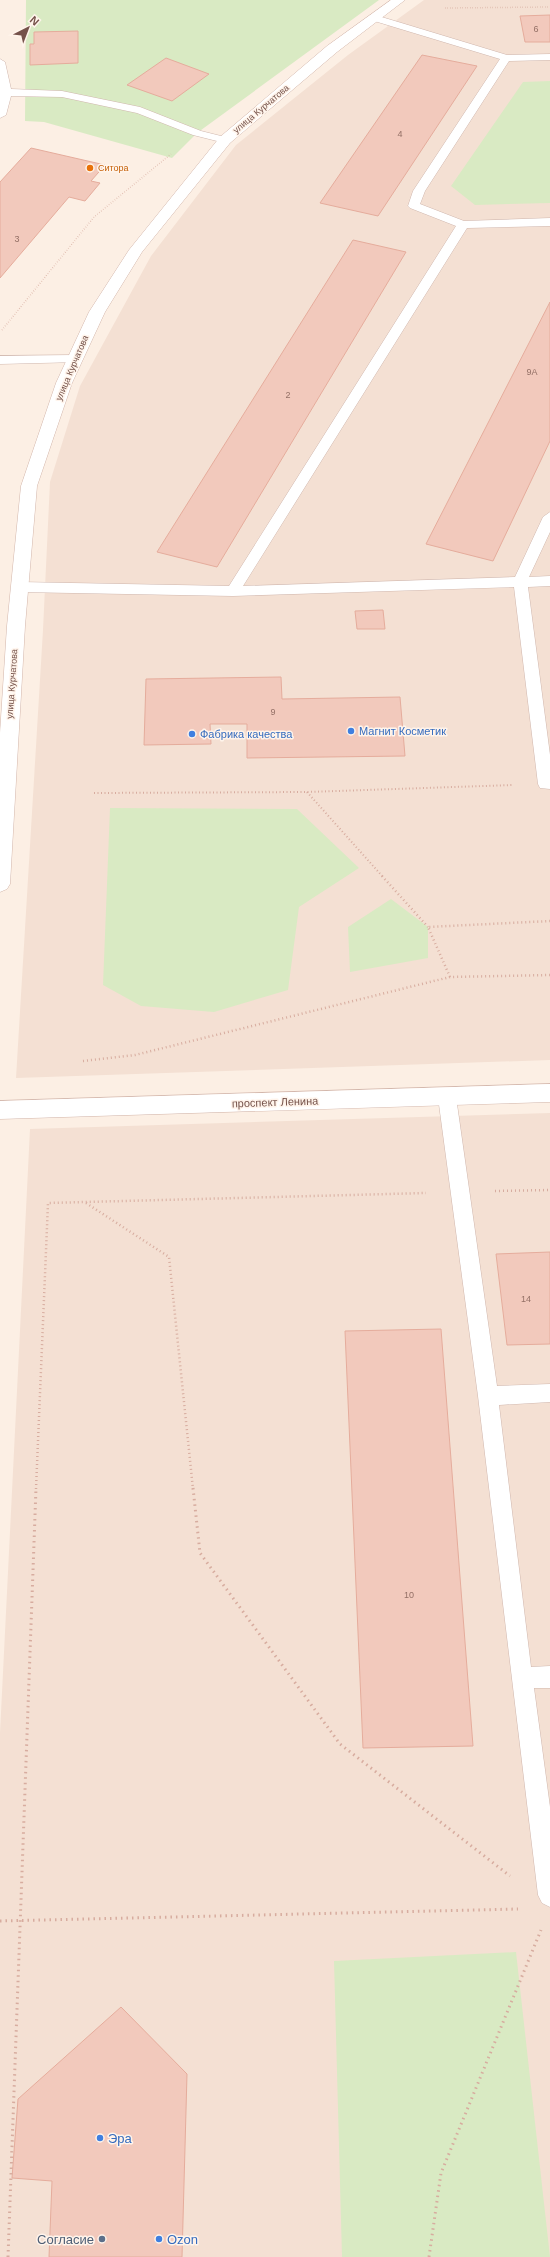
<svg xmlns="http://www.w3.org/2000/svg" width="550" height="2257" font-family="Helvetica,sans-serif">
	<rect width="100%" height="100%" fill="#fcefe4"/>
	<path fill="#f4e0d3" d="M 424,0 L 550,0 L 550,1060 L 16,1078 L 43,630 L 50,482 L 80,386 L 151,256 L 236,145 L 348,55 Z
		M 550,1113 L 550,2257 L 0,2257 L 0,1733 L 30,1129 Z"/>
	<path fill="#d9eac3" d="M 26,0 L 379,0 L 197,133 L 172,158 L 44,122 L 25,121 Z
		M 550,81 L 550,203 L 475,205 L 451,186 L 523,82 Z
		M 110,808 L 297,809 L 359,868 L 299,907 L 288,990 L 214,1012 L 141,1006 L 103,985 Z
		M 391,899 L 428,927 L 428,958 L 350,972 L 348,927 Z
		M 516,1952 L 550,2257 L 342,2257 L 334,1961 Z"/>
	<path fill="#f2c9bc" stroke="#e5ac9c" d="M 550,15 L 550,42 L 525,42 L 520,16 Z
		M 78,31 L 78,63 L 30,65 L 30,44 L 34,44 L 34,32 Z
		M 422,55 L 477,66 L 378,216 L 320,203 Z
		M 166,58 L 209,74 L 172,101 L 127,85 Z
		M 31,148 L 105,165 L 91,181 L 100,183 L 85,201 L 69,197 L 0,278 L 0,182 Z
		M 353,240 L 406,252 L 217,567 L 157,552 Z
		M 550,302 L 550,441 L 493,561 L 426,544 Z
		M 383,610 L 385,629 L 357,629 L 355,611 Z
		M 281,677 L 282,699 L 400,697 L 405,756 L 247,758 L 247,724 L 210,724 L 211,744 L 144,745 L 146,679 Z
		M 550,1252 L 550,1344 L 507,1345 L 496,1254 Z
		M 441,1329 L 473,1746 L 363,1748 L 345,1331 Z
		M 121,2007 L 187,2074 L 182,2257 L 49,2257 L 52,2181 L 12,2178 L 18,2099 Z"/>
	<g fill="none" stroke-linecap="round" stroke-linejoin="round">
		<g stroke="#d0b7ae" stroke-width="1">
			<path id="lane" d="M 375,15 L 507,55 L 550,54 L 550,60 L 509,61 L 425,191 L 420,204 L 464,221 L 550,218 L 550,226 L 467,228 L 243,586 L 515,577 L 543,517 L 550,512 L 550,532 L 529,577 L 550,576 L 550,586 L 528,587 L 550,755 L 550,789 L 540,788 L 538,784 L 514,587 L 233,596 L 19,592 L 14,590 L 12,587 L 14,584 L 19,582 L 229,586 L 456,226 L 410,208 L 408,206 L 413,191 L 500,59 L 371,20 L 371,16 Z
				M 0,59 L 5,62 L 11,89 L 62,91 L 140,107 L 201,131 L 229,138 L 231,140 L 225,143 L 193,135 L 137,113 L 62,97 L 11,96 L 6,115 L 0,118 Z
				M 75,355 L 80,356 L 81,359 L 80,362 L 0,364 L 0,356 Z
				M 447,1090 L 453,1092 L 456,1097 L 497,1386 L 550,1384 L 550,1402 L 499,1405 L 531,1667 L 550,1666 L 550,1688 L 534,1688 L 550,1807 L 550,1907 L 542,1903 L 538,1895 L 478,1396 L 438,1097 L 441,1092 Z"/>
		</g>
		<g stroke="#d3b6ab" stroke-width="1">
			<path id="secondary" d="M 391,0 L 405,0 L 337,52 L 230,143 L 142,252 L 105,312 L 72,383 L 37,486 L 25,626 L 10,884 L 7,889 L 0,892 L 0,733 L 7,626 L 21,486 L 56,383 L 89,312 L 129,250 L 220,137 L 327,46 Z
				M 550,1084 L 550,1102 L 0,1119 L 0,1101 Z"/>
		</g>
		<path stroke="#d7ac9f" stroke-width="1.5" stroke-dasharray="0.5 2" stroke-linecap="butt" d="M 445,8 L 550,7
			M 2,330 L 94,217 L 171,154"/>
		<path stroke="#d7ac9f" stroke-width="2" stroke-dasharray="1 2.5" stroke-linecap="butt" d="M 307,792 L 383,877
			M 94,793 L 307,792 L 513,785"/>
		<path stroke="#d7ac9f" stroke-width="2.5" stroke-dasharray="1 3" stroke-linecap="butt" d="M 382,876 L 428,927
			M 450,977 L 428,927 L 550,921
			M 83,1061 L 135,1055 L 450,977 L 550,975
			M 495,1191 L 550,1190
			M 86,1203 L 169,1257 L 193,1489
			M 36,1489 L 48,1203 L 426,1193"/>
		<path stroke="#d7ac9f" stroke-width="3" stroke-dasharray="1.5 4" stroke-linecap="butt" d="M 193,1488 L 200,1553 L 340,1744 L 510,1876
			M 0,1921 L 518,1909
			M 8,2257 L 36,1488
			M 429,2257 L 441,2173 L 541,1930"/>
		<use href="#lane" fill="#fff" fill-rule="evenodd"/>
		<use href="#secondary" fill="#fff" fill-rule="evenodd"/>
	</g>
	<circle fill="#e8710a" stroke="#fff4eb" stroke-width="1.5" cx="90" cy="168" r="4"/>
	<g fill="#3f7fe0" stroke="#fff4eb" stroke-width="1.5">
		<circle cx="351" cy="731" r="4"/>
		<circle cx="192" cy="734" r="4"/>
		<circle cx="100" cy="2138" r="4"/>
		<circle cx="159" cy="2239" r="4"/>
	</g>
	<circle fill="#5c6f8a" stroke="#fff4eb" stroke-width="1.5" cx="102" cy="2239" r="4"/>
	<g text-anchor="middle" stroke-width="3" stroke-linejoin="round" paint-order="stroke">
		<g font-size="9" fill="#947066">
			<text x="536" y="32">6</text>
			<text x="400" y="137">4</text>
			<text x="17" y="242">3</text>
			<text x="532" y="375">9А</text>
			<text x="288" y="398">2</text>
			<text x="273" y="715">9</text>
			<text x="526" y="1302">14</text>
			<text x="409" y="1598">10</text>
		</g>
		<g font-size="9" fill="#75524a" stroke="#fff4eb">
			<text transform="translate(261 109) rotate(-40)" y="3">улица Курчатова</text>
			<text transform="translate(72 368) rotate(-67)" y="3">улица Курчатова</text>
			<text transform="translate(12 684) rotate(-86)" y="3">улица Курчатова</text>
		</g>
		<g font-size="9" fill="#c56008" stroke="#fff4eb" text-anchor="start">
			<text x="98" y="171">Ситора</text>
		</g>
		<g font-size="11" fill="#366cbe" stroke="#fff4eb" text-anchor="start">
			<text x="359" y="735">Магнит Косметик</text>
			<text x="200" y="738">Фабрика качества</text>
		</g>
		<g font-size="11" fill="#75524a" stroke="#fff4eb">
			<text transform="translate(275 1102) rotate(-2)" y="4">проспект Ленина</text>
		</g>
		<g font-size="13" fill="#366cbe" stroke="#fff4eb" text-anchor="start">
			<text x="108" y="2143">Эра</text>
			<text x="167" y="2244">Ozon</text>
		</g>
		<g font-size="13" fill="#4e5e75" stroke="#fff4eb" text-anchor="end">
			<text x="94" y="2244">Согласие</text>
		</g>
	</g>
	<g transform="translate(28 28) rotate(42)" stroke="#fff4eb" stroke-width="3" paint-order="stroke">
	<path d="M0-3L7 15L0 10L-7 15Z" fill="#75524a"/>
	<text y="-6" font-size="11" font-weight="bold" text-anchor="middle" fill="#75524a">N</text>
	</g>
</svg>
